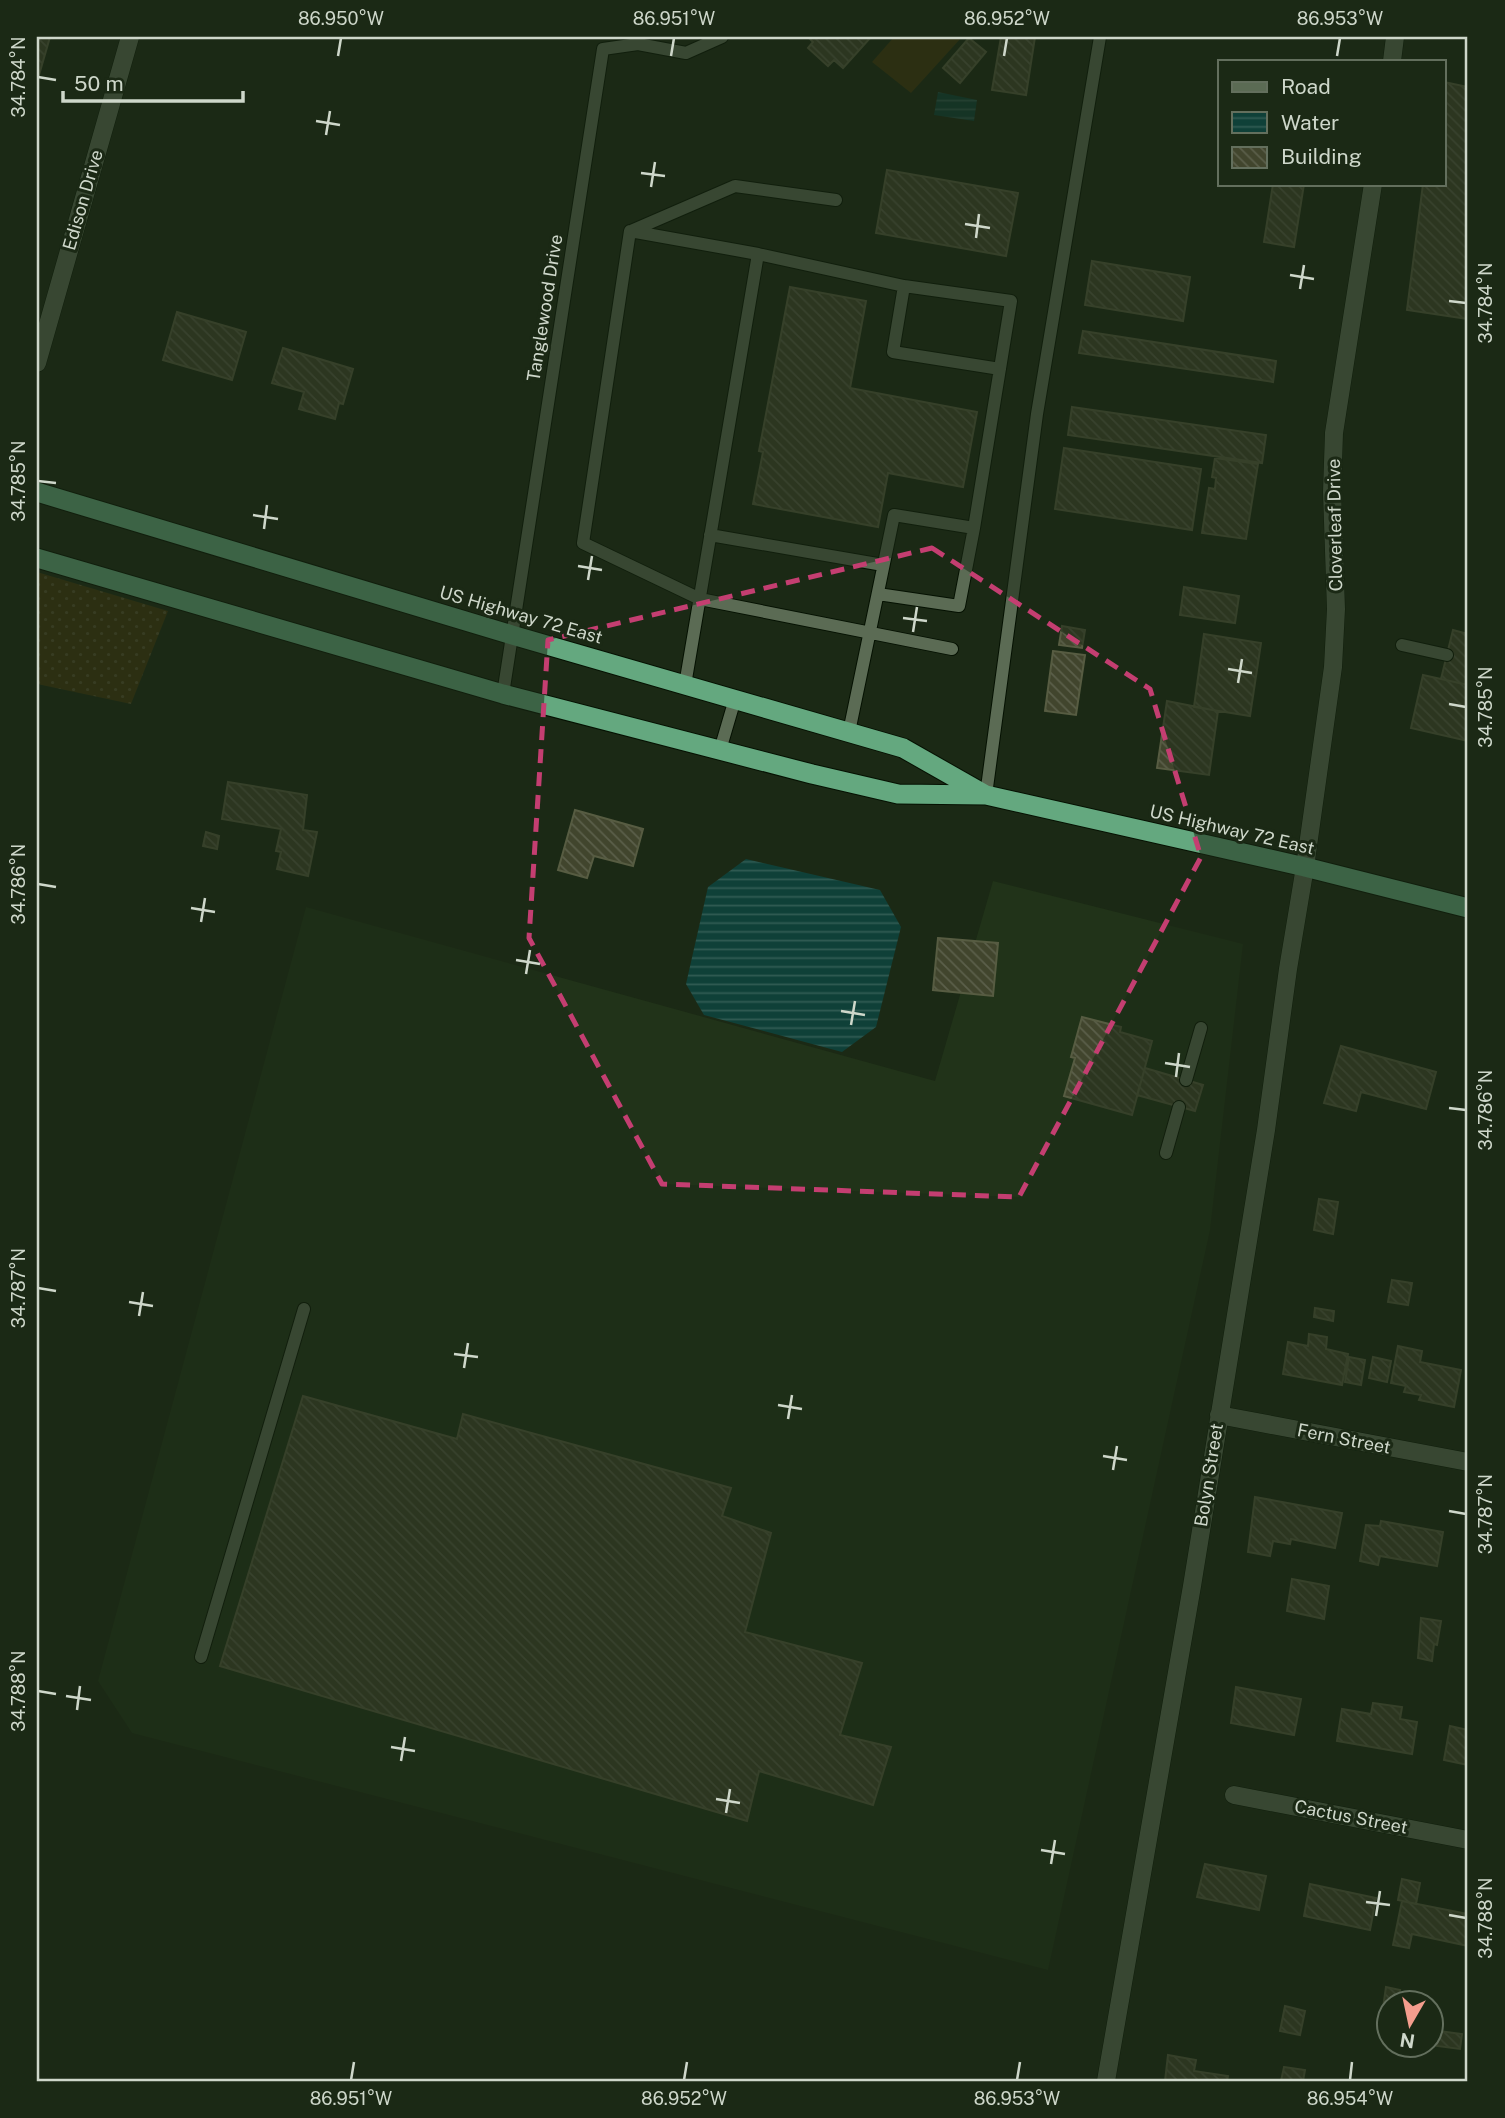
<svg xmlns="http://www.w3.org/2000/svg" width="1505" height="2118" font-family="'Public Sans',sans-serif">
	<defs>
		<pattern id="grass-dots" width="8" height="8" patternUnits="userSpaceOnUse" patternTransform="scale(1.75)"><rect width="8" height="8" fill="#40360f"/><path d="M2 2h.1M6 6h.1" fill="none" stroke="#5a5231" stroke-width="1.8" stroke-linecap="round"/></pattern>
		<pattern id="water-rules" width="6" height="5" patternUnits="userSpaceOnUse" patternTransform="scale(1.75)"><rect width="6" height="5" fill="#0f4038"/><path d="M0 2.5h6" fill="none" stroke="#315b53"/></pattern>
		<pattern id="building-back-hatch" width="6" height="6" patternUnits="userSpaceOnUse" patternTransform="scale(1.75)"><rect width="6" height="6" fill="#41452d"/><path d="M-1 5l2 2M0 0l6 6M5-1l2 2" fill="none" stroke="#5b5f4a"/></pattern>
	</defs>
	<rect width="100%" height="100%" fill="#1b2915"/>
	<path fill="#213319" d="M 993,881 L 1243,944 L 1210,1230 L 1048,1970 L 132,1733 L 98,1681 L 306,907 L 935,1081 Z"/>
	<path fill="url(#grass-dots)" d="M 37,572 L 168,611 L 131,704 L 37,684 Z"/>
	<path fill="#40360f" d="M 894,37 L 962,37 L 911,93 L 872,62 Z"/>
	<path fill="url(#water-rules)" d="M 938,92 L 977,100 L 974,121 L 934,115 Z
		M 746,859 L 880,890 L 901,927 L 876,1027 L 842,1052 L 704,1015 L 686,984 L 708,887 Z"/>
	<path fill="url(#building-back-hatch)" stroke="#575c42" stroke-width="2" d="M 37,37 L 50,37 L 37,82 Z
		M 808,37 L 871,37 L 843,68 L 834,60 L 828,66 L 808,48 L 813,42 Z
		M 1001,37 L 1035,37 L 1026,95 L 992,90 Z
		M 969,38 L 986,52 L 960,83 L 943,68 Z
		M 1444,82 L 1468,87 L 1468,319 L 1407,310 L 1423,184 L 1444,184 Z
		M 887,170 L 1018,193 L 1006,256 L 876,233 Z
		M 1273,184 L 1304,184 L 1294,247 L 1264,242 Z
		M 1092,261 L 1190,277 L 1183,321 L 1085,305 Z
		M 790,287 L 866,301 L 850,388 L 977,412 L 963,487 L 888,473 L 878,527 L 753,504 L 763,452 L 759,451 Z
		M 177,312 L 246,332 L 232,380 L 163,360 Z
		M 1083,331 L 1276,361 L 1273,382 L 1079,353 Z
		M 283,348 L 353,369 L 343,404 L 339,403 L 335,419 L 299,409 L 304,392 L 272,383 Z
		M 1072,407 L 1266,435 L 1262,463 L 1068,435 Z
		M 1064,448 L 1201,469 L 1192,530 L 1055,509 Z
		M 1215,458 L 1258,464 L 1246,539 L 1202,533 L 1209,488 L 1215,489 L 1216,478 L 1212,477 Z
		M 1184,587 L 1239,596 L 1235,623 L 1180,615 Z
		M 1062,626 L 1085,630 L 1082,648 L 1059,645 Z
		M 1453,630 L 1468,634 L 1468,685 L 1441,679 Z
		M 1204,634 L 1261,643 L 1250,716 L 1194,707 Z
		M 1053,651 L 1085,655 L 1076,715 L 1045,711 Z
		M 1423,675 L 1468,685 L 1468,741 L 1411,728 Z
		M 1167,701 L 1218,711 L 1209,775 L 1157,768 Z
		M 228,782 L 307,795 L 303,830 L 317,832 L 308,876 L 277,869 L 281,852 L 276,851 L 281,829 L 222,819 Z
		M 575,810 L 643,829 L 633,866 L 594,856 L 587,878 L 558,870 Z
		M 206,832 L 219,836 L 217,849 L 203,846 Z
		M 938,938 L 998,943 L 993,996 L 933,990 Z
		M 1082,1017 L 1121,1027 L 1120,1032 L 1152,1041 L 1132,1115 L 1064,1096 L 1075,1058 L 1071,1057 Z
		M 1341,1046 L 1436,1072 L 1426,1109 L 1361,1092 L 1356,1111 L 1324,1103 Z
		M 1145,1068 L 1203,1085 L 1195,1111 L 1137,1095 Z
		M 1319,1199 L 1338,1202 L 1333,1234 L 1314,1230 Z
		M 1392,1280 L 1412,1283 L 1408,1305 L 1388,1302 Z
		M 1315,1308 L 1334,1311 L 1333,1321 L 1314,1317 Z
		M 1309,1334 L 1327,1337 L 1326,1349 L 1348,1354 L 1342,1385 L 1283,1374 L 1288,1342 L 1308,1346 Z
		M 1398,1346 L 1422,1351 L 1420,1362 L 1461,1370 L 1454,1407 L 1419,1400 L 1421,1395 L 1404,1392 L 1406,1386 L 1391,1383 Z
		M 1349,1357 L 1365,1360 L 1361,1385 L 1345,1382 Z
		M 1373,1357 L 1391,1361 L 1387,1382 L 1369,1378 Z
		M 303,1396 L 457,1439 L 463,1414 L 731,1488 L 722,1516 L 771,1533 L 745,1632 L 862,1663 L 840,1735 L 891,1747 L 873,1805 L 759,1771 L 747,1821 L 220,1666 Z
		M 1255,1497 L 1342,1513 L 1335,1548 L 1291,1539 L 1290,1544 L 1273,1541 L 1270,1556 L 1248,1552 Z
		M 1381,1521 L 1443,1532 L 1437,1566 L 1380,1556 L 1378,1565 L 1360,1561 L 1366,1525 L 1380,1526 Z
		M 1292,1579 L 1329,1586 L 1324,1619 L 1287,1611 Z
		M 1421,1618 L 1441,1621 L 1437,1645 L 1434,1644 L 1432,1661 L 1418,1658 Z
		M 1236,1687 L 1301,1699 L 1294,1735 L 1231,1723 Z
		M 1373,1703 L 1402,1707 L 1400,1719 L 1417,1722 L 1412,1754 L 1337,1741 L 1342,1709 L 1371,1714 Z
		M 1450,1726 L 1468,1730 L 1468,1765 L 1444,1760 Z
		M 1205,1864 L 1266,1876 L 1259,1910 L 1197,1897 Z
		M 1402,1879 L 1420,1883 L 1416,1904 L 1398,1900 Z
		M 1310,1884 L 1376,1898 L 1370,1930 L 1304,1916 Z
		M 1402,1901 L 1468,1914 L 1468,1946 L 1412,1934 L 1409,1948 L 1393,1945 Z
		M 1386,1987 L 1400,1990 L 1397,2002 L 1390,2002 L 1390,2010 L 1383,2008 Z
		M 1285,2006 L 1305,2011 L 1300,2035 L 1280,2031 Z
		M 1439,2031 L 1462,2034 L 1460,2049 L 1437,2046 Z
		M 1168,2055 L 1196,2060 L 1194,2071 L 1228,2076 L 1227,2081 L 1165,2081 Z
		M 1284,2067 L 1305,2070 L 1303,2081 L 1281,2081 Z"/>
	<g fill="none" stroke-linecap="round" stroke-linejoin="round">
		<g stroke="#051102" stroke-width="14">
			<path id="service" d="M 630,231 L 583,543 L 700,599 L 952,649
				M 630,231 L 758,254 L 685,685
				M 631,231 L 735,186 L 836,200
				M 758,254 L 904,286 L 1011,301 L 974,528
				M 904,286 L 893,352 L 1000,369
				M 710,535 L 883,565
				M 1402,645 L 1447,655
				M 503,694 L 603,49 L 638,44 L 686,53 L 722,37
				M 849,732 L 894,515 L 974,528 L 959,606 L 878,594
				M 720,750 L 735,699
				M 986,795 L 1037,414 L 1100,37
				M 1186,1080 L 1201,1028
				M 1166,1153 L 1179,1107
				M 201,1657 L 304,1309"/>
		</g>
		<g stroke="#051102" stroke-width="19">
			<path id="minor" d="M 1392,61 L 1395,37
				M 37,363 L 130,37
				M 1219,1415 L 1468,1462
				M 1234,1795 L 1468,1840
				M 1106,2081 L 1192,1586 L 1266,1130 L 1288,969 L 1305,867 L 1333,667 L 1336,609 L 1332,492 L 1334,433 L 1373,184"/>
		</g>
		<g stroke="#051102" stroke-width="21">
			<path id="trunk" d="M 37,492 L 512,635 L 903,748 L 984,794
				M 37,558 L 503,694 L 812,774 L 898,794 L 986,795 L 1305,867 L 1468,908"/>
		</g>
		<use href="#service" stroke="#5b6b54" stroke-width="12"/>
		<use href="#minor" stroke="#5b6b54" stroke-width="18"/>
		<use href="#trunk" stroke="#64a87f" stroke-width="19"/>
	</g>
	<path d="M0 0H1505V2118H0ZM 932,548 L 1150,689 L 1201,857 L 1019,1197 L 662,1184 L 529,938 L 548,640 Z" fill="#1b2915" fill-opacity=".55" fill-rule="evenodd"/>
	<path fill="none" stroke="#c43e71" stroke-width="5" stroke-dasharray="14 9" stroke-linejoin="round" d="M 932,548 L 1150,689 L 1201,857 L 1019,1197 L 662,1184 L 529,938 L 548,640 Z"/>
	<path fill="none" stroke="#ced7ca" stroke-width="2.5" d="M 338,56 L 341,38M 671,56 L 674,38M 1004,56 L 1007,38M 1337,56 L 1340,38M 38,77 L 56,80M 316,121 L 340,125M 326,135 L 330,111M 641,173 L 665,176M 651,187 L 655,162M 965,224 L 990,228M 976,238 L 979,214M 1290,275 L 1314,279M 1300,289 L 1304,265M 1449,301 L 1466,303M 38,481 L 56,483M 253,515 L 278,519M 264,529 L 267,505M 578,566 L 602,570M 588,580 L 592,556M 903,618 L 927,621M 913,632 L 917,607M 1228,669 L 1252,673M 1238,683 L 1242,659M 1449,704 L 1466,707M 38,884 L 56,887M 191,908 L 215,912M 201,922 L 205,898M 516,960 L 540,964M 526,974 L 530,950M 841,1011 L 865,1015M 851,1025 L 855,1001M 1165,1063 L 1190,1067M 1176,1077 L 1179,1053M 1449,1108 L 1466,1110M 38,1288 L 56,1291M 129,1302 L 153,1306M 139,1316 L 143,1292M 454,1354 L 478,1357M 464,1368 L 468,1343M 778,1405 L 802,1409M 788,1419 L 792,1395M 1103,1456 L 1127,1460M 1113,1470 L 1117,1446M 1449,1511 L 1466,1514M 38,1691 L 56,1694M 66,1696 L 91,1700M 77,1710 L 80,1686M 391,1747 L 415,1751M 401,1761 L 405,1737M 716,1799 L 740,1803M 726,1813 L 730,1789M 1041,1850 L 1065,1854M 1051,1864 L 1055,1840M 1366,1902 L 1390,1905M 1449,1915 L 1466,1918M 1376,1916 L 1380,1891M 351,2080 L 354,2062M 684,2080 L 687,2062M 1017,2080 L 1020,2062M 1350,2080 L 1352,2062"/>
	<g text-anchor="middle" stroke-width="6" stroke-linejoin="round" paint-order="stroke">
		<g font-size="18" fill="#ced7ca" stroke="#1b2915">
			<text transform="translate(83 200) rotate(-74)" y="6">Edison Drive</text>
			<text transform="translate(545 308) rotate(-81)" y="6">Tanglewood Drive</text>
			<text transform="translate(1335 525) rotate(-91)" y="6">Cloverleaf Drive</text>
			<text transform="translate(521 615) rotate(16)" y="6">US Highway 72 East</text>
			<text transform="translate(1232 830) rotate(13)" y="6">US Highway 72 East</text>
			<text transform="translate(1344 1439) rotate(11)" y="6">Fern Street</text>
			<text transform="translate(1209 1475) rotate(-81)" y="6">Bolyn Street</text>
			<text transform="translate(1351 1817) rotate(11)" y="6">Cactus Street</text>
		</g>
	</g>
	<rect width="1505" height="2118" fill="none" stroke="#1b2915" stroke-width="77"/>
	<rect x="1218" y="60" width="228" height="126" fill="#1b2915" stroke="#636f5d" stroke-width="2"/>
	<rect x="1232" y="82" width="35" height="10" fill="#5b6b54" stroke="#636f5d" stroke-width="2"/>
	<text x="1281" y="94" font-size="21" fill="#ced7ca">Road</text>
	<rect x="1232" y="112" width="35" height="21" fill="url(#water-rules)" stroke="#636f5d" stroke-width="2"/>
	<text x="1281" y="130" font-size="21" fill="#ced7ca">Water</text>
	<rect x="1232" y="147" width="35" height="21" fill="url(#building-back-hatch)" stroke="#636f5d" stroke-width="2"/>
	<text x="1281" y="164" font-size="21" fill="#ced7ca">Building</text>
	<g transform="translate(1410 2024) rotate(189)"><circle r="33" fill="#1b2915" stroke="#636f5d" stroke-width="2"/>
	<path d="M0-5L12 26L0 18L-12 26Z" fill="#f49d8d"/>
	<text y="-10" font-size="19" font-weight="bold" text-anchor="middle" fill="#ced7ca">N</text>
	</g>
	<path d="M63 91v10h180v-10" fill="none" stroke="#ced7ca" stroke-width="3.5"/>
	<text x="74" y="91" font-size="21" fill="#ced7ca" stroke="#1b2915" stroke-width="5" paint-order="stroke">50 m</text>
	<rect x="38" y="38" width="1428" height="2042" fill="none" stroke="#ced7ca" stroke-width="2.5"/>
	<g font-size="18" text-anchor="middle" fill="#ced7ca">
		<text x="341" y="25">86.950°W</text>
		<text x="674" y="25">86.951°W</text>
		<text x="1007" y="25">86.952°W</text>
		<text x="1340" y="25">86.953°W</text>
		<text transform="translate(19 77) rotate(-90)" y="6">34.784°N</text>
		<text transform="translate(1486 303) rotate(-90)" y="6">34.784°N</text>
		<text transform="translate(19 481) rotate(-90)" y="6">34.785°N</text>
		<text transform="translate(1486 707) rotate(-90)" y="6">34.785°N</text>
		<text transform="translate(19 884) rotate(-90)" y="6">34.786°N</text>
		<text transform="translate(1486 1110) rotate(-90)" y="6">34.786°N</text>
		<text transform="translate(19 1288) rotate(-90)" y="6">34.787°N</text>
		<text transform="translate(1486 1514) rotate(-90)" y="6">34.787°N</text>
		<text transform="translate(19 1691) rotate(-90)" y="6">34.788°N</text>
		<text transform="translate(1486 1918) rotate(-90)" y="6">34.788°N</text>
		<text x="351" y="2105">86.951°W</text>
		<text x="684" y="2105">86.952°W</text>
		<text x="1017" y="2105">86.953°W</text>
		<text x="1350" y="2105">86.954°W</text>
	</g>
</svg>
